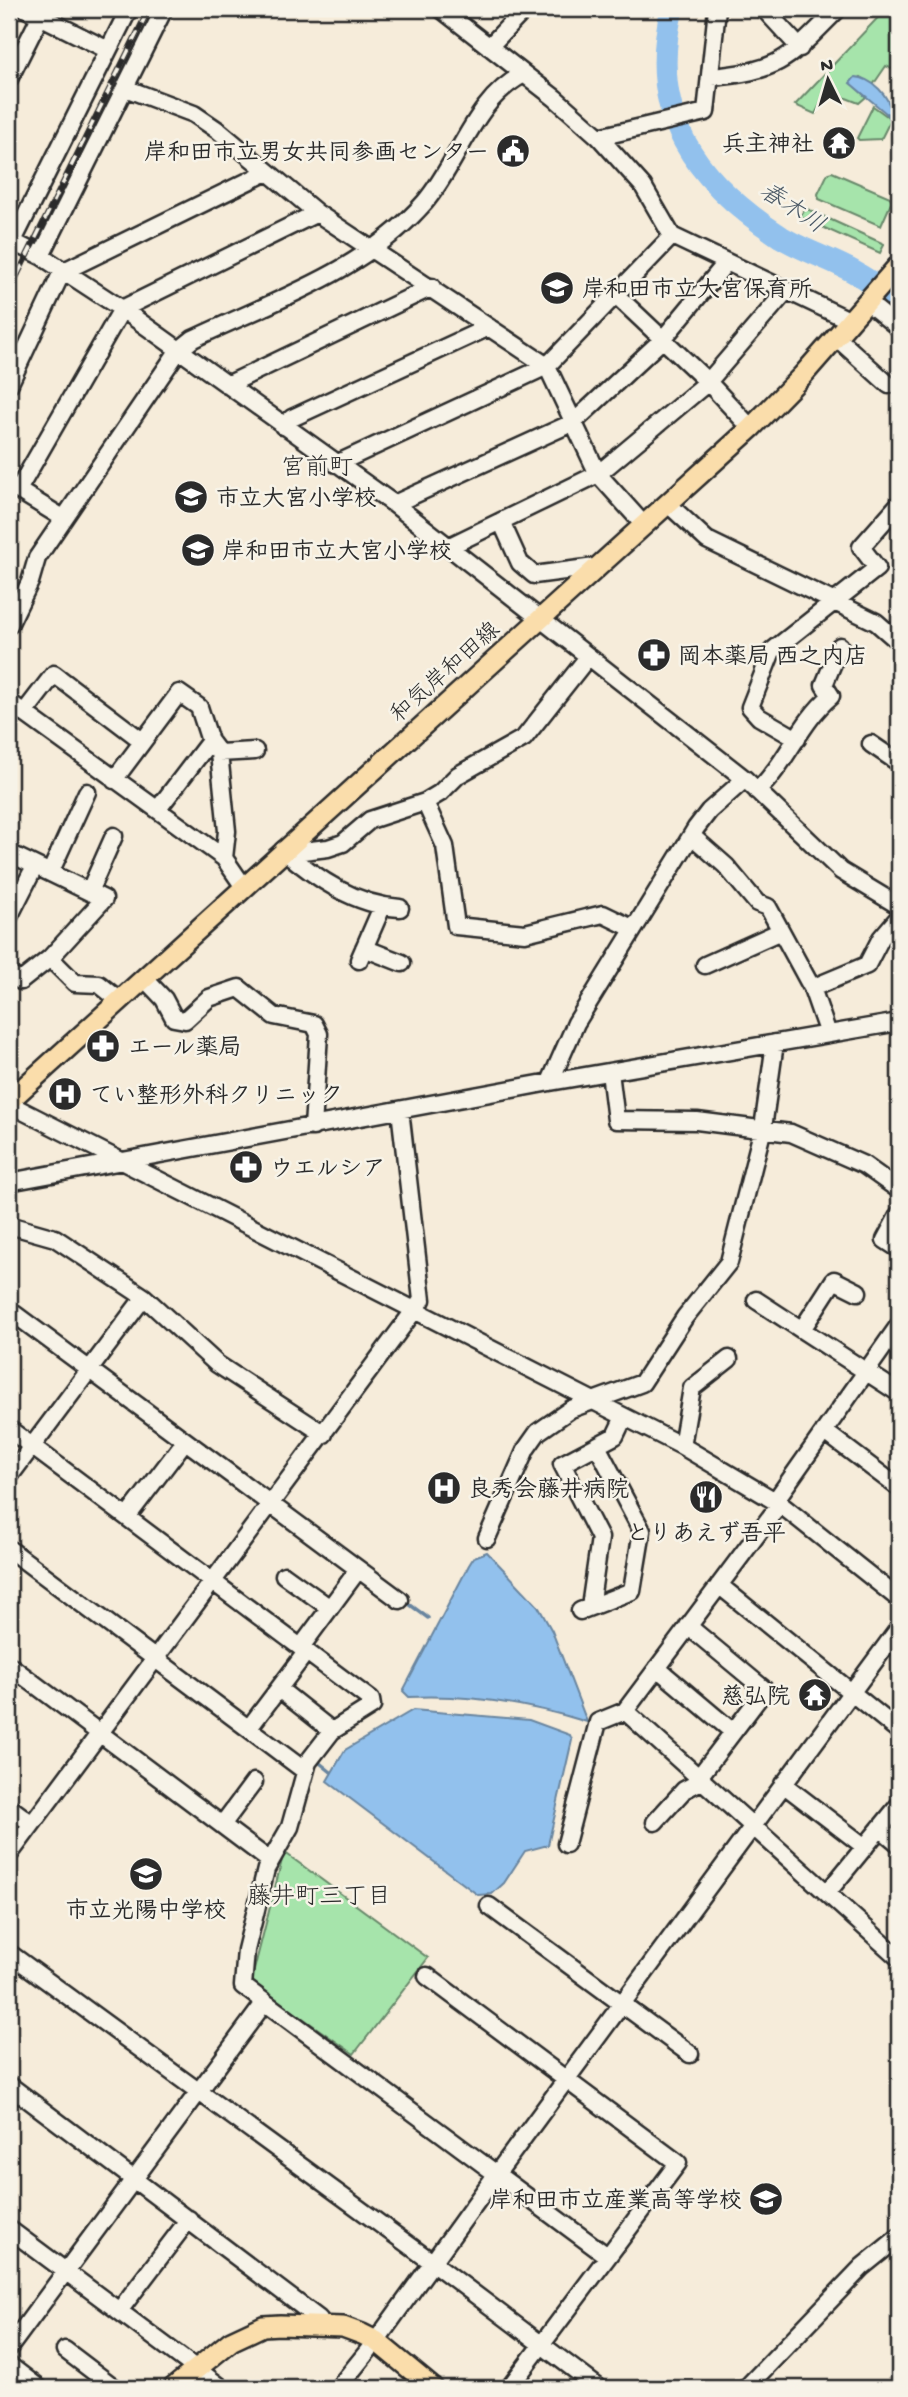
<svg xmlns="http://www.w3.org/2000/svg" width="908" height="2397" font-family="'Gochi Hand','Klee One',sans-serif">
	<rect width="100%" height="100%" fill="#f6ecda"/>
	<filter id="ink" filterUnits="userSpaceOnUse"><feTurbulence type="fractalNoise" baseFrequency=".0143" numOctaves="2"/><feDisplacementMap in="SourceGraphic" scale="14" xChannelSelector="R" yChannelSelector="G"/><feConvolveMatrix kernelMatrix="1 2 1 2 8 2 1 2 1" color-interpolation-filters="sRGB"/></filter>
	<g filter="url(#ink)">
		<path fill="#a6e4ab" stroke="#68886b" stroke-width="2" d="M 886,9 L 899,19 L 899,72 L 886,66 L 873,85 L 860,77 L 851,83 L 866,97 L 859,103 L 828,91 L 815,114 L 795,105 Z
			M 873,106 L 891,119 L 881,139 L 859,140 L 857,138 Z
			M 832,172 L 890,197 L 892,201 L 881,226 L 819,199 L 818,194 L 828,173 Z
			M 805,208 L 884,244 L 884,245 L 880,253 L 800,217 Z
			M 284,1852 L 428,1958 L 354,2054 L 251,1982 Z"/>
		<path fill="#92c1ed" stroke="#69859f" stroke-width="2" d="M 855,77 C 872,78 890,96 891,113 L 887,114 L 850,83 Z
			M 487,1552 L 538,1606 L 552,1631 L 587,1722 C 529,1704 470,1694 409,1697 L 403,1691 L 469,1565 L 474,1557 Z
			M 413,1710 L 529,1720 L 570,1735 L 572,1740 L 548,1845 L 525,1851 L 504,1883 L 492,1894 L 478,1895 L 327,1781 L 345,1750 Z"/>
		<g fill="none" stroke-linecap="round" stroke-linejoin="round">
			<path stroke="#69859f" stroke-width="3.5" d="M 887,114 L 892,120
				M 405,1601 L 428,1618
				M 315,1759 L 331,1772"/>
			<path stroke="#92c1ed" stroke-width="23" d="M 672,9 C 646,114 695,181 781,237 C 804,251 831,259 854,272 C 870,281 884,291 899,301"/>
			<g stroke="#2b2b2b" stroke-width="21">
				<path id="minor" d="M 26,9 L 108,50
					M 441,9 L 555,98 L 599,137 L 643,186 L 672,236 L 851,321
					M 764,9 L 800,48
					M 489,47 L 525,9
					M 712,77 C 782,71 790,57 838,9
					M 9,79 L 44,9
					M 125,88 L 194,114 L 219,131 L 317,213 L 547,366 L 598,474 L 643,524
					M 599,137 L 706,112 L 717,9
					M 9,240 L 41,256 L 122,309 L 394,504 L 745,779 L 841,871 L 899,906
					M 9,249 L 129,9
					M 41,256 L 164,9
					M 617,296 L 708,382 L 751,428
					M 867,302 L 899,328
					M 836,337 L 889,385
					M 9,385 L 62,272 L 267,172
					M 227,385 L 432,287
					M 283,426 L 292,418 L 489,327
					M 336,464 L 547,366 L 672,236
					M 11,486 L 63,518
					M 18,490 L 122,309 L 317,213
					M 667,503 L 707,540 L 876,622 L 899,642
					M 394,504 L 574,422 L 663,339 L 726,263
					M 501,521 L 520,563 L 534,575 L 595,567
					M 450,546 L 598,474 L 708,382 L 786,291
					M 9,625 L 30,582 L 37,558 L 178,351 L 193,339 C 273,301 365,271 425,202 C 460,161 473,100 524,74
					M 9,702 L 224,858 L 244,887
					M 24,713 L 54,674 L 141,740
					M 797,739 L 759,717 L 750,707 L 772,651 L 877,568 L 861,547 L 899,504
					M 871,744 L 899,763
					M 219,753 L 255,751
					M 114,780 L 179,693 L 199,707 L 210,741 L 219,753 L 227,831 L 224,858
					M 757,791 C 787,763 800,722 831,696 L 824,685 L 840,646
					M 425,802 L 445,846 L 456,926 L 525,933 L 603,914 L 634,929
					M 158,809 L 210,741
					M 692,836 L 726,866 L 757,903 L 768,907 L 812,988 L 828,1034
					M 283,850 C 317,879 355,905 400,908
					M 9,853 L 104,899 L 50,958 L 21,981 L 9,975
					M 286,853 L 328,848 L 343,843 L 370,820 L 425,802 L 440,793 L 458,775 L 524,738 L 588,657
					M 50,873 L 87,792
					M 89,892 L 114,836
					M 9,917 L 35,866
					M 364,948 L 402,963
					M 50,958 L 75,983 L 99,984 L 119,1000
					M 359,960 L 382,907
					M 705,965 L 781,931
					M 144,978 L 164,999 L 174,1018 L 185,1020 L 209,998 L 239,988 L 274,1016 L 314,1024 L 319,1034 L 313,1127
					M 812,988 L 867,965 L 881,938 L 899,917
					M 610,1072 L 616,1120 L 697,1121 L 791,1133 L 864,1165 L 899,1190
					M 550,1082 L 576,1023 L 696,828 L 709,811 L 745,779
					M 9,1104 L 682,1446 L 780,1504 L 899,1599
					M 9,1182 L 550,1082 L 899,1022
					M 899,1214 L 885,1240 L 899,1249
					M 9,1225 L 55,1238 L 144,1297 L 217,1364 L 324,1434
					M 756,1300 L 899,1393
					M 9,1310 L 400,1600
					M 803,1328 L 834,1280 L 858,1292
					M 9,1429 L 371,1700 L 372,1706 L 332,1731 L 308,1762 L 290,1827 L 266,1869 L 246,1950 L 243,1986 L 607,2256
					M 824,1431 L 899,1488
					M 682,1446 L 692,1388 L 729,1359
					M 9,1477 L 144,1297
					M 775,1501 L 899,1325
					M 127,1517 L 185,1441
					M 487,1538 L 526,1449 L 538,1432 L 571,1409 L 642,1383 L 685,1317 L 729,1262 L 763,1128 L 775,1043
					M 9,1549 L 305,1771
					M 284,1575 L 330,1608
					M 719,1585 L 899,1731
					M 590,1607 L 600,1538 L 562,1464 L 615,1436 L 624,1417
					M 580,1611 L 632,1591 L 642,1531 L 597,1446
					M 688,1626 L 765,1690 L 699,1777
					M 301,1647 L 358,1570
					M 9,1665 L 270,1861
					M 657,1668 L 733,1732
					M 279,1689 L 332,1731
					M 625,1711 L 899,1958
					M 249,1728 L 307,1651
					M 783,1784 L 865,1847
					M 9,1807 L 32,1824
					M 655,1822 L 684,1790 L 703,1780
					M 222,1825 L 254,1782
					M 880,1828 L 899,1844
					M 566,1844 L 598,1722 L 625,1711 L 780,1504
					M 9,1855 L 422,1300 L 400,1110
					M 827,1893 L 899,1805
					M 489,1906 L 690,2054
					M 9,1953 L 432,2262 L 599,2388
					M 427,1976 L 678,2163 L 509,2388
					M 9,2085 L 319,2319 L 320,2326
					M 9,2229 L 222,2388
					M 119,2311 L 189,2219
					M 9,2348 L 265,2002
					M 65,2350 L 115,2388
					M 9,2365 L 39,2388
					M 338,2388 L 376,2341 L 498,2172 L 899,1628
					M 746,2388 L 862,2267 L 899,2237"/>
			</g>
			<g stroke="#2b2b2b" stroke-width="24">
				<path id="major" d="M 9,1101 L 751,428 L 802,376 L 899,265
					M 173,2388 L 231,2341 L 263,2326 L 280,2325 L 343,2327 L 362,2334 L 376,2341 L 433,2388"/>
			</g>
			<use href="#minor" stroke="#f7f3e8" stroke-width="16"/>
			<use href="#major" stroke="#faddab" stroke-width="19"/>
			<g stroke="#2b2b2b" stroke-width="6">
				<path id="rail" d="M 9,292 L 149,9"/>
			</g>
			<use href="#rail" stroke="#f7f3e8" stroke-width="3.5" stroke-dasharray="10" stroke-linecap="butt"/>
		</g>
	</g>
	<defs>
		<g id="temple-disc" transform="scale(1.75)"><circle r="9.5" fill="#2b2b2b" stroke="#f7f3e8"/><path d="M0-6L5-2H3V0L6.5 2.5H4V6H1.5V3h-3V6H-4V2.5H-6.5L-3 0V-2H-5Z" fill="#fff"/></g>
		<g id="civic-disc" transform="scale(1.75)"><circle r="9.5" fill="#2b2b2b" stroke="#f7f3e8"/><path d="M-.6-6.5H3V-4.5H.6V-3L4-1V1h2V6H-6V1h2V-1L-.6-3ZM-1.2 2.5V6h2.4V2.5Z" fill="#fff"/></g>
		<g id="school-disc" transform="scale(1.75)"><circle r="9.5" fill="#2b2b2b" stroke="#f7f3e8"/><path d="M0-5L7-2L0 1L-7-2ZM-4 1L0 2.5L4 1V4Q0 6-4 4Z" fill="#fff"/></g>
		<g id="pharmacy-disc" transform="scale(1.75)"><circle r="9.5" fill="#2b2b2b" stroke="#f7f3e8"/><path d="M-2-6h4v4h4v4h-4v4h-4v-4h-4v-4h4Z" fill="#fff"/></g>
		<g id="hospital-disc" transform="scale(1.75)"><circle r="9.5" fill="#2b2b2b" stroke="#f7f3e8"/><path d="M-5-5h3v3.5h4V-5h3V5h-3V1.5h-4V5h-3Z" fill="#fff"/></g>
		<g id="restaurant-disc" transform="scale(1.75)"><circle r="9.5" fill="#2b2b2b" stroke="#f7f3e8"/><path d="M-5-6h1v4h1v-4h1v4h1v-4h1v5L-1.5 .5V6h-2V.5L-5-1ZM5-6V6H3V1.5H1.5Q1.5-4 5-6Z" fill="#fff"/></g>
	</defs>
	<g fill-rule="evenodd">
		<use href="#temple-disc" x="839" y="143"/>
		<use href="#civic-disc" x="513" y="151"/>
		<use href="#school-disc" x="557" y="288"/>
		<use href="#school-disc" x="191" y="497"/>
		<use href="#school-disc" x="198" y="550"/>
		<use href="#pharmacy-disc" x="654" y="655"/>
		<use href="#pharmacy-disc" x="103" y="1046"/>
		<use href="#hospital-disc" x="65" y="1094"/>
		<use href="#pharmacy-disc" x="246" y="1167"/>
		<use href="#hospital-disc" x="444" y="1488"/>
		<use href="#restaurant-disc" x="706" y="1497"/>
		<use href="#temple-disc" x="815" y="1695"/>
		<use href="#school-disc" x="146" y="1874"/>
		<use href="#school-disc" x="766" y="2199"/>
	</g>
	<g text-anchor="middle" stroke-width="5" stroke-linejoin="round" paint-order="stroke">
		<g font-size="23" font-weight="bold" fill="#2b2b2b" stroke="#f7f3e8" text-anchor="start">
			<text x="814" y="151" text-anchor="end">兵主神社</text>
			<text x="489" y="159" text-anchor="end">岸和田市立男女共同参画センター</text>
			<text x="582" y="296">岸和田市立大宮保育所</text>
			<text x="216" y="505">市立大宮小学校</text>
			<text x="222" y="558">岸和田市立大宮小学校</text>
			<text x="678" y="663">岡本薬局 西之内店</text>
			<text x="128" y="1054">エール薬局</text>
			<text x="90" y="1102">てい整形外科クリニック</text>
			<text x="270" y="1175">ウエルシア</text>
			<text x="468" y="1496">良秀会藤井病院</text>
			<text x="706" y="1540" text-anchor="middle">とりあえず吾平</text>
			<text x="790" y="1703" text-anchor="end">慈弘院</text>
			<text x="146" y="1917" text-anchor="middle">市立光陽中学校</text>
			<text x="742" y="2207" text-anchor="end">岸和田市立産業高等学校</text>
		</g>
		<g font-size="23" fill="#2b2b2b" stroke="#f7f3e8">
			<text transform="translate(444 671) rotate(-42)" y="8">和気岸和田線</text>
		</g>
		<g font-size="24" font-style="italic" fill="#4a5865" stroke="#f7f3e8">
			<text transform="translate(793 207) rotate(33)" y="8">春木川</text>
		</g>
		<g font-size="24" fill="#2b2b2b" stroke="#f7f3e8">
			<text x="317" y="474">宮前町</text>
			<text x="319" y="1903">藤井町三丁目</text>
		</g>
	</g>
	<rect width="908" height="2397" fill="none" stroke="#f7f3e8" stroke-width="35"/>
	<rect x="18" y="18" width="873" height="2362" fill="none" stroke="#2b2b2b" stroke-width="2.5" filter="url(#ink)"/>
	<g transform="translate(828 80) rotate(355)" stroke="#f7f3e8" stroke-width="5" paint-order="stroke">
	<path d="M0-5L12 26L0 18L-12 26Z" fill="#2b2b2b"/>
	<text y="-10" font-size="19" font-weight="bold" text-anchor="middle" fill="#2b2b2b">N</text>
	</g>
</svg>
